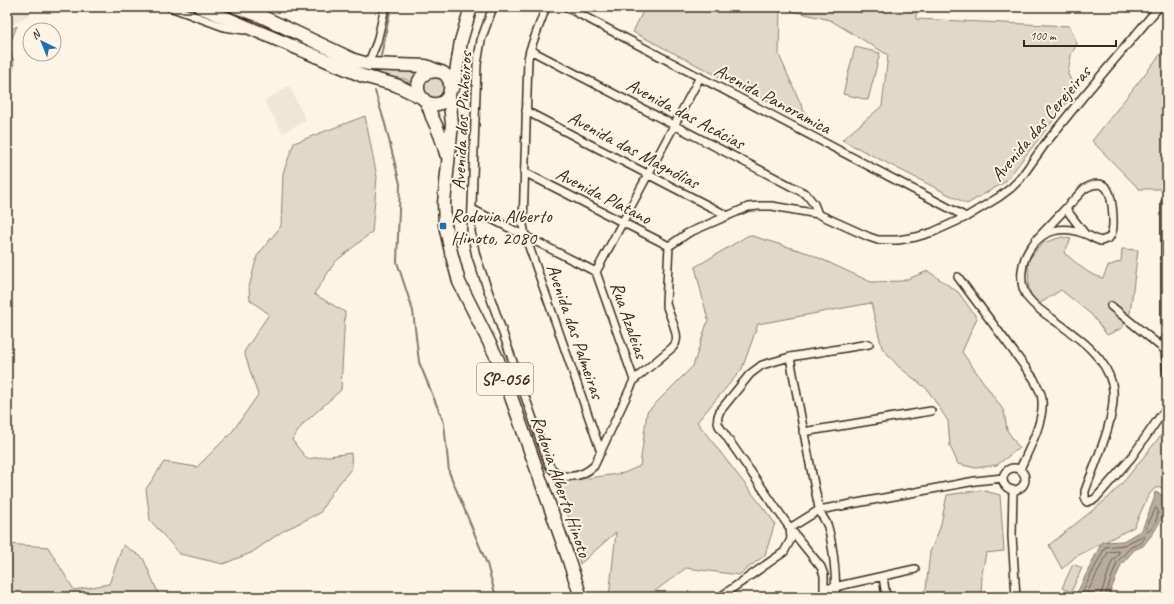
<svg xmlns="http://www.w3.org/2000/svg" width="1174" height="604" font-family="Caveat,sans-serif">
	<rect width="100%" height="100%" fill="#fcf5e5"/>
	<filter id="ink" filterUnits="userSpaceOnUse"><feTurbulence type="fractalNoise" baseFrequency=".025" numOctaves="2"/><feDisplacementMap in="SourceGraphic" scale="8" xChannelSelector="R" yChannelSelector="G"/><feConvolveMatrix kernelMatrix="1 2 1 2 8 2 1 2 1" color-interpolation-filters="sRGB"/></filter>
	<g filter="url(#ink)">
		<path fill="#eee6d6" d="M 7,7 L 42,7 L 7,28 Z
			M 289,86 L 306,120 L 283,133 L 264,101 Z"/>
		<path fill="#e0d8c8" stroke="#8e8173" d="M 645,7 L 916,7 L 916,19 L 1070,26 L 1077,44 L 1071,55 L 1068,74 L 1076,91 L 1005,182 L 967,204 L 842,140 L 882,106 L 888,55 L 830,20 L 780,8 L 779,55 L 808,120 L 741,88 L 633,32 Z
			M 17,26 L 8,48 C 16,63 16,68 7,83 L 7,32 Z
			M 1167,46 L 1167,189 L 1139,189 L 1092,141 Z
			M 855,47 L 880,53 L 868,100 L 843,94 Z
			M 323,52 L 360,65 L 424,69 L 416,85 L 405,79 L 370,74 Z
			M 429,77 L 441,77 L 447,88 L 439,100 L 425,96 L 423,84 Z
			M 365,116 L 377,177 L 372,232 L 335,262 L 314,294 L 345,312 L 341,390 L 303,424 L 292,440 L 307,459 L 351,453 L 352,468 L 332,492 L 320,513 L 283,531 L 251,553 L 223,564 L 180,554 L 150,520 L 146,489 L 164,462 L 197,467 L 232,432 L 258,395 L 244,352 L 269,314 L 250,300 L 249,287 L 257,256 L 281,226 L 283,173 L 294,143 Z
			M 749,235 L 808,253 L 871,282 L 902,281 L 928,271 L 958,292 L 977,318 L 962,352 L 1004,411 L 1007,430 L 1019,448 L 997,465 L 976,468 L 958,464 L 950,446 L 948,421 L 927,389 L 899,367 L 882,348 L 871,303 L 758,324 L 742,369 L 697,422 L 775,523 L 765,555 L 739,575 L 686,568 L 647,597 L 609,597 L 616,532 L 580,564 L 565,503 L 554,483 L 624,473 L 640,466 L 647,412 L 693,366 L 708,320 L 695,267 Z
			M 1062,237 L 1071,239 L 1064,253 C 1078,263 1085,274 1103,278 L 1108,266 L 1121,261 L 1122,249 L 1138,250 L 1130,313 L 1122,328 L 1107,335 L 1092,315 L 1061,290 L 1039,304 L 1029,292 L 1028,260 L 1043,243 Z
			M 1166,429 L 1167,429 L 1167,487 L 1155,488 L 1148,496 L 1134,527 L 1075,557 L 1062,569 L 1049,545 L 1108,498 L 1125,480 Z
			M 981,490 L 1000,495 L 1004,551 L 986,553 L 982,574 L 981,597 L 917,597 L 926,589 L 930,552 L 940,528 L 947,495 Z
			M 7,544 L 48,547 L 74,590 L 109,584 L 123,545 L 143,558 L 160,597 L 7,597 Z
			M 1073,564 L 1082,568 L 1071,592 L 1062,588 Z"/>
		<path fill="#b7ad9e" stroke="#85796b" d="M 1155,492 L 1163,495 L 1162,518 L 1154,532 L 1143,546 L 1134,550 L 1121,565 L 1108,597 L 1075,597 L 1102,542 L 1123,541 L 1142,530 L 1154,499 Z"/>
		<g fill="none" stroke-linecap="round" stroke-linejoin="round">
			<path stroke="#6d5e51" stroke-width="1" d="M 1156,508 L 1158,510 C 1158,518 1154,529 1147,532 L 1146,529 Z
				M 1080,597 L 1105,547 L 1124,545 L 1144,535 L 1145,537 L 1141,543 L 1131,547 L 1117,562 L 1105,597
				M 1085,597 L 1108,552 L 1118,551 L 1119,553 L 1112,561 L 1100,597"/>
			<path stroke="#85796b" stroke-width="2" d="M 381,56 L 391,7
				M 375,91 L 385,124 L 400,184 L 397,262 L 413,311 L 419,362 L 444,423 L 449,472 L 487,564 L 496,597"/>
			<g stroke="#3b2a1e" stroke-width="10">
				<path id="street" d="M 170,7 L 224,27 L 244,30
					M 493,7 L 481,40 L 477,65 L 471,232 L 476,256 L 549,465 C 559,482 581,478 594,466 L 634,380 L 673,347 C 674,345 676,344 676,341 C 679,333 668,313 666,303 L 669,246 L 688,233 L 748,207 L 759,206 L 772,206 L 818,214 L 869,237 L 878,240 L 898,240 L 916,237 L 933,232 L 966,217 L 999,197 L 1011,188 L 1020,179 L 1045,144 L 1082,98 L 1159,7
					M 546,7 L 530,50 L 528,59 L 523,225 L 525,235 L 601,452
					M 566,7 L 966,217
					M 530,50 L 806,194 L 814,204 L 818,214
					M 368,64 L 377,42 L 385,7
					M 526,111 L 728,216
					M 524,172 L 669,246
					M 1165,203 L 1165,350 L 1167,376
					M 472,209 L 596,272
					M 1066,209 L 1085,234
					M 1036,240 L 1084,189 C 1109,174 1112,196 1113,217 C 1113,224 1114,232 1109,238 L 1101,241 C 1095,240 1091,236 1085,234 C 1064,225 1042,229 1029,250 C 1021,263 1018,285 1028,298 C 1035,307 1045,314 1054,320 C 1076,336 1105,355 1112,384 C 1119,413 1095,463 1085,491 L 1085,500 L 1087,502 L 1095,499 L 1131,458 L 1161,415 L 1167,409
					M 596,272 L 700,77
					M 596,272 L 634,380
					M 958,277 L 1034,379 C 1036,384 1039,389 1041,394 C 1047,417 1029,449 1020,469
					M 1111,306 L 1165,350
					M 790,357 C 799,407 808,457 819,508 C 820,515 826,520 828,527 C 833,546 837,578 835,597
					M 803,432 L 931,411
					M1003 479a11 11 0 1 1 22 0a11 11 0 1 1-22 0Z
					M 1013,490 L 1012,536 L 1016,597
					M 883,576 L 886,597
					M 825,589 L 915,569
					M 720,597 L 784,552 L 791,539 L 790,528 L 819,510 L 975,481 L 1003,478
					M 824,597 L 824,575 L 821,567 L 792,531 L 719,426 C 717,420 717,417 720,411 L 750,374 L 762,365 L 790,357 L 869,344"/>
			</g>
			<g stroke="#3b2a1e" stroke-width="15">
				<path id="primary" d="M 200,7 L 363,76 L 396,85 L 421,97
					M 236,7 L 261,16 L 354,60 L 368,64 L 426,66 L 438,71
					M 451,89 L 454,86 L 461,41 L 471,7
					M 449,94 L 452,124 L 444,203 L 445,225 L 451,252 L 459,282 L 498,360 L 566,552 L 581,597
					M 426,102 C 456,115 459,64 430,72 C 425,73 421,76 419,81 C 418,85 417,89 419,93 C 420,97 424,99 426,102 C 429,106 430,112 432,117 C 438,129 443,141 446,154"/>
			</g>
			<use href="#street" stroke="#fcf5e5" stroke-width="7"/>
			<use href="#primary" stroke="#fcf5e5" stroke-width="12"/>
		</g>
	</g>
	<rect fill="#1f6fb2" stroke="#fcf5e5" stroke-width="1.5" x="439" y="222" width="8" height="8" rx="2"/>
	<g text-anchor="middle" stroke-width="4" stroke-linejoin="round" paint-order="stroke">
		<rect fill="#fcf5e5" stroke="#75675a" stroke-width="1" x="477" y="363" width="56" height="32" rx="3"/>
		<g font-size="18" font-weight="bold" fill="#3b2a1e">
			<text x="505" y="385">SP-056</text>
		</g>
		<g font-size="19" fill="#3b2a1e" stroke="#fcf5e5">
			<text transform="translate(773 98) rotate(28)" y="7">Avenida Panoramica</text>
			<text transform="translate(686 113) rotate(28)" y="7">Avenida das Acácias</text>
			<text transform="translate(461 121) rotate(-87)" y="7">Avenida dos Pinheiros</text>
			<text transform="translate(1040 123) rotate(-50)" y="7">Avenida das Cerejeiras</text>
			<text transform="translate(634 149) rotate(28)" y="7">Avenida das Magnólias</text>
			<text transform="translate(604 195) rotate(27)" y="7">Avenida Platano</text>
			<text transform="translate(630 320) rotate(71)" y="7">Rua Azaleias</text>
			<text transform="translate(576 331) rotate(71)" y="7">Avenida das Palmeiras</text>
			<text transform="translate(562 486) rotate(71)" y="7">Rodovia Alberto Hinoto</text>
		</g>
		<g font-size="19" fill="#3b2a1e" stroke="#fcf5e5" text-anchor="start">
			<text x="451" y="222">Rodovia Alberto<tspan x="451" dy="22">Hinoto, 2080</tspan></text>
		</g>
	</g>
	<rect width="1174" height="604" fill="none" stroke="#fcf5e5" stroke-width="24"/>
	<rect x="12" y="12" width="1150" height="580" fill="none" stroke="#3b2a1e" stroke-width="1.5" filter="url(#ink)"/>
	<g transform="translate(42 42) rotate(317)"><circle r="19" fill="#fcf5e5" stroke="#afa495"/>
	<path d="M0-3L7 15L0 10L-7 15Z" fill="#1f6fb2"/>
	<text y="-6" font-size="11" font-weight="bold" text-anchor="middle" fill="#3b2a1e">N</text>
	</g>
	<path d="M1024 40v6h92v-6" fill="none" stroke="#3b2a1e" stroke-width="2"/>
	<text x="1030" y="40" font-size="12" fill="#3b2a1e" stroke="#fcf5e5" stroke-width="3" paint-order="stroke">100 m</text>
</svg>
